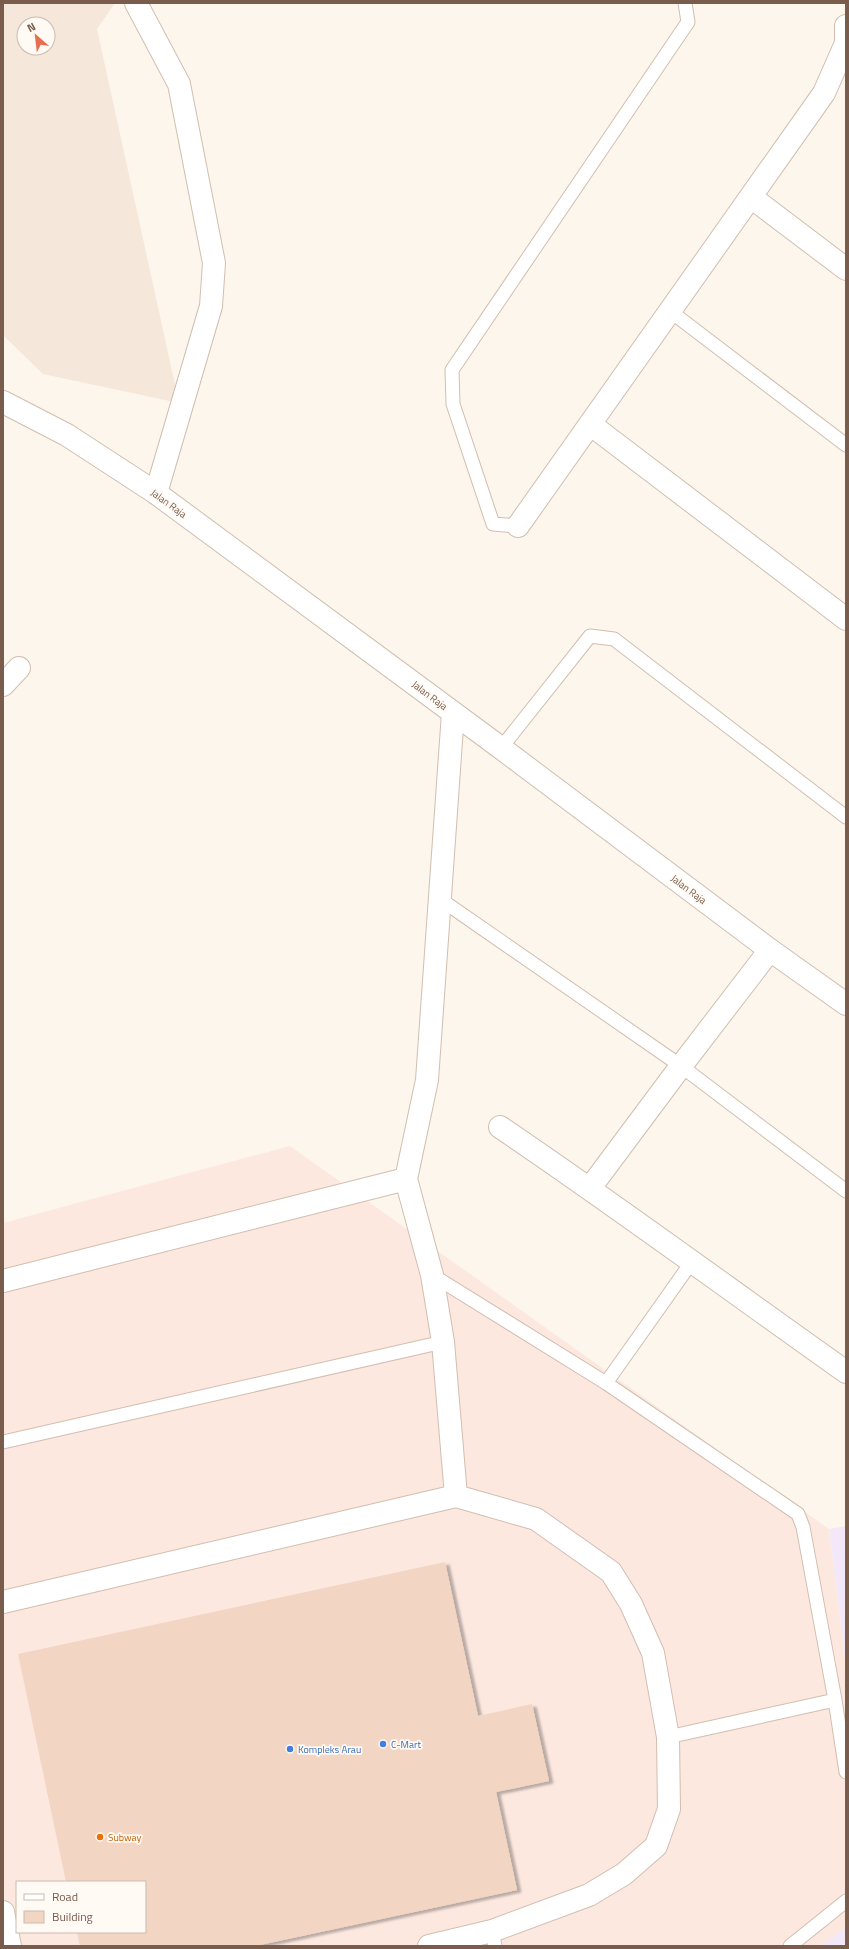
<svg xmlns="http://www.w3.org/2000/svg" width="849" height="1949" font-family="'Titillium Web',sans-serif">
	<defs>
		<filter id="shadow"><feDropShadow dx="4.5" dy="2.5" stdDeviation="1" flood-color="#0004"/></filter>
	</defs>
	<rect width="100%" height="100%" fill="#fdf6ec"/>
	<path fill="#f5e8da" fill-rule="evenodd" d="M 3,3 L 115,3 L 97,29 L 179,403 L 43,374 L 3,335 ZM 24,24 L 48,24 L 48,48 L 24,48 Z"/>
	<path fill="#fde8e0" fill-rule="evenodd" d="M 290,1146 L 829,1529 L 846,1666 L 846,1927 L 821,1946 L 3,1946 L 3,1223 ZM 17,1882 L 145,1882 L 145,1932 L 17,1932 Z"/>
	<path fill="#f3e8fa" d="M 846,1526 L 846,1666 L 829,1529 Z
		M 846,1927 L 846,1946 L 821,1946 Z"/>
	<path fill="#f3d5c3" filter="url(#shadow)" d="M 445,1562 L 478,1716 L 532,1704 L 549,1781 L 496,1792 L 517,1890 L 255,1946 L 80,1946 L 77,1932 L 145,1932 L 145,1882 L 66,1882 L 18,1654 Z"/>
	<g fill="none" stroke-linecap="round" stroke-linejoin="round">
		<g stroke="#d1beb0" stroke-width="15">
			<path id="service" d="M 670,311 L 846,445
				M 518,526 L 493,524 L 453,404 L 452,370 L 688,22 L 685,3
				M 501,748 L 590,636 L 614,639 L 846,817
				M 440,899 L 681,1066 L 846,1191
				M 432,1275 L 606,1383 L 798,1514 L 803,1527 L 835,1700 L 846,1772
				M 606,1383 L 691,1263
				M 3,1442 L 443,1342
				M 668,1737 L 835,1700
				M 492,1931 L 495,1946
				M 790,1946 L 846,1901"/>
		</g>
		<g stroke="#d1beb0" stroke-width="24">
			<path id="minor" d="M 136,3 L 179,84 L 214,263 L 211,306 L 156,493
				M 751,197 L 846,269
				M 590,424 L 846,619
				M 518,526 L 824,93 L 846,43 L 846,26
				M 3,685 L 19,668
				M 453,713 L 427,1080 L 406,1179 L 432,1275 L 443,1342 L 456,1496
				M 500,1127 C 617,1206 730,1290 846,1372
				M 590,1188 L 681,1066 L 770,950
				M 3,1281 L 406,1179
				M 3,1602 L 456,1496 L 536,1519 L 611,1572 L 631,1604 L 653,1653 L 668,1737 L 669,1809 L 656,1846 L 624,1874 L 589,1895 L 492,1931 L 429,1946
				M 3,1912 L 10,1946"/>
		</g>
		<g stroke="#d1beb0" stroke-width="24">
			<path id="tertiary" d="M 3,402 L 67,435 L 156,493 L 501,748 L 770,950 L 846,1004"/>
		</g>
		<use href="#service" stroke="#fff" stroke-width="13"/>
		<use href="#minor" stroke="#fff" stroke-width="22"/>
		<use href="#tertiary" stroke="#fff" stroke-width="22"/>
	</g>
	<g fill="#3f7fe0" stroke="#fffaf3" stroke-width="1.5">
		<circle cx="383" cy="1744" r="4"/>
		<circle cx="290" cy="1749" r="4"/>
	</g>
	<circle fill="#e8710a" stroke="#fffaf3" stroke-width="1.5" cx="100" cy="1837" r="4"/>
	<g text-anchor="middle" stroke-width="3.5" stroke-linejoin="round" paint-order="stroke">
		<g font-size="10" fill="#7a5c4d" stroke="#fffaf3">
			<text transform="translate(169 503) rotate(36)" y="4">Jalan Raja</text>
			<text transform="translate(430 695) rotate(37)" y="4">Jalan Raja</text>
			<text transform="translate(689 889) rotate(37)" y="4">Jalan Raja</text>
		</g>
		<g font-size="10" fill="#366cbe" stroke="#fffaf3" text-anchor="start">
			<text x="391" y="1748">C-Mart</text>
			<text x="298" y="1753">Kompleks Arau</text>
		</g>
		<g font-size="10" fill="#c56008" stroke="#fffaf3" text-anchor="start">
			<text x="108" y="1841">Subway</text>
		</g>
	</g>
	<rect width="849" height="1949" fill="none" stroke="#7a5c4d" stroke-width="8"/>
	<rect x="16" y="1881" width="130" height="52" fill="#fffaf3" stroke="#cabbb1"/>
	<rect x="24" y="1894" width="20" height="6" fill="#ffffff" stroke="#cabbb1"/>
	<text x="52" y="1901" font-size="12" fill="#7a5c4d">Road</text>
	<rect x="24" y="1911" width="20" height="12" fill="#f3d5c3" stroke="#cabbb1"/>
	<text x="52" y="1921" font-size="12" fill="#7a5c4d">Building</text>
	<g transform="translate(36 36) rotate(332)"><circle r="19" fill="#fffaf3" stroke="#cabbb1"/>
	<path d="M0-3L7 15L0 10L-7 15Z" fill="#e76f51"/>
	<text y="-6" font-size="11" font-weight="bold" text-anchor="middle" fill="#7a5c4d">N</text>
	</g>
</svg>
